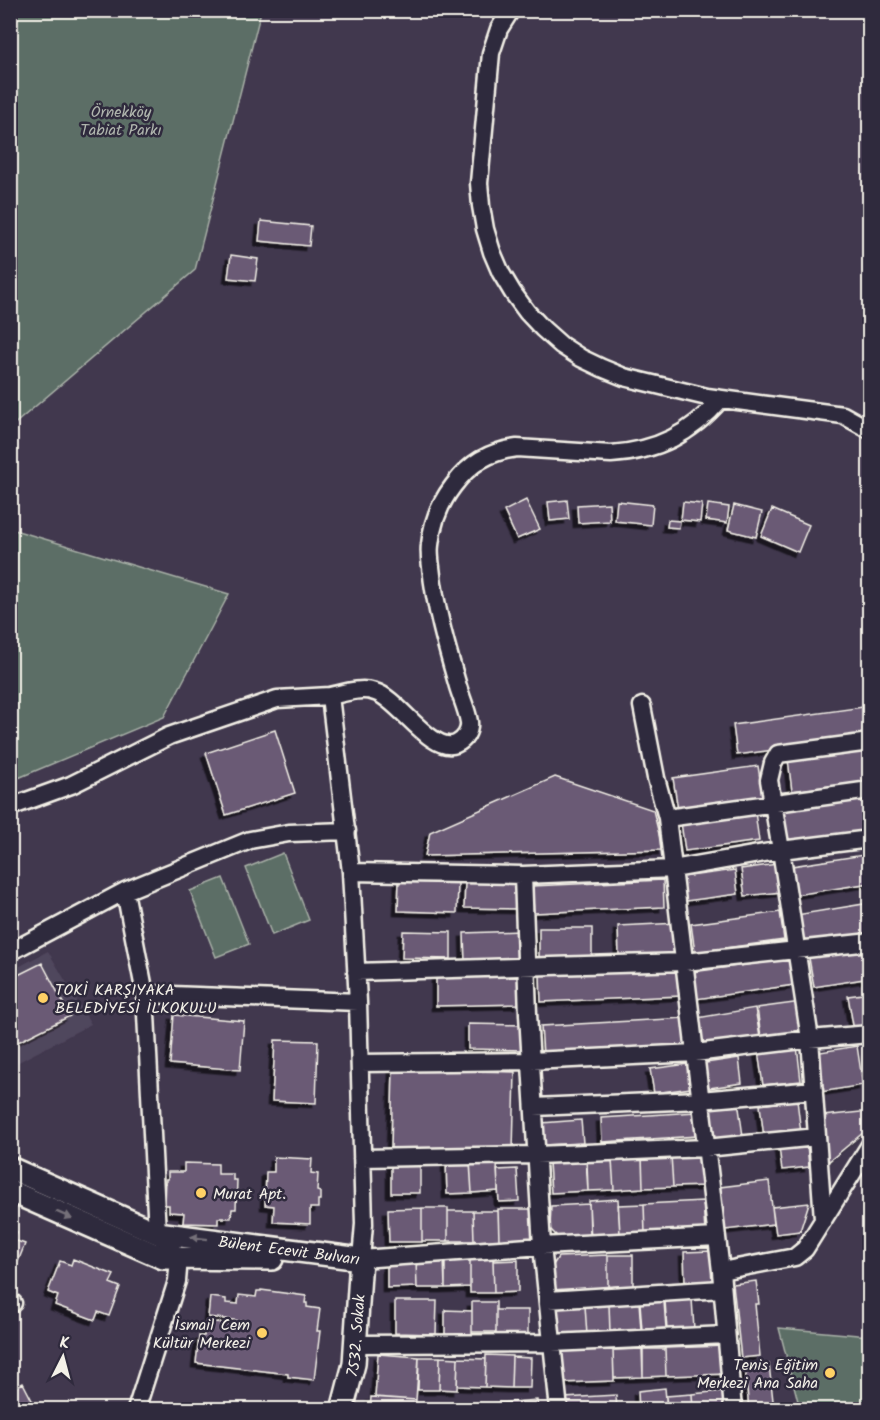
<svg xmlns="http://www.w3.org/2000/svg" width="880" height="1420" font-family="Kalam,sans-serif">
	<defs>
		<filter id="shadow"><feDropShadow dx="-4.5" dy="4.5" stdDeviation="0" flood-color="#0009"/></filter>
	</defs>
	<rect width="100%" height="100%" fill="#41384e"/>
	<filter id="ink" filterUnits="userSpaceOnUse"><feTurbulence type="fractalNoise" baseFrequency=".0167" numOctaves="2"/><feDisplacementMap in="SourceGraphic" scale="12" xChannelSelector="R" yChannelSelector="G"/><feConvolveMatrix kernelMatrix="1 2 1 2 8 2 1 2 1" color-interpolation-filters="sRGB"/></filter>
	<g filter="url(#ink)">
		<path fill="#50465d" d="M 48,951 L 91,1024 L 11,1066 L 11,971 Z"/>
		<path fill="#5c6e66" stroke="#a8b0a7" stroke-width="1.5" d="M 11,10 L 261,11 L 195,270 L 11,427 Z
			M 11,529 L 229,594 L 164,717 L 11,781 Z
			M 283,853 L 309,920 L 272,935 L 246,868 Z
			M 223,878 L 249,944 L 216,957 L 190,891 Z
			M 779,1328 L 869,1336 L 869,1409 L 800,1409 Z"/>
		<path fill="#6a5a75" stroke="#f4f1e8" stroke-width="1.5" filter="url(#shadow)" d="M 261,221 L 311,226 L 309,246 L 259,241 Z
			M 231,255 L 258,259 L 255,281 L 228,278 Z
			M 526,500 L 540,529 L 517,539 L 504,511 Z
			M 567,500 L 569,519 L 550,521 L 548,502 Z
			M 617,501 L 653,505 L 651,525 L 615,521 Z
			M 683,502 L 702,504 L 700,522 L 681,520 Z
			M 609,503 L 610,521 L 578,523 L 577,505 Z
			M 708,504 L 729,507 L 727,523 L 706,520 Z
			M 734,505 L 762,512 L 756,537 L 728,530 Z
			M 772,509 L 809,525 L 798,552 L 761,536 Z
			M 668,520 L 680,521 L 679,528 L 667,527 Z
			M 870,706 L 870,737 L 737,755 L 733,725 Z
			M 275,730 L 295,793 L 226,815 L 206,753 Z
			M 870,749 L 870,781 L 792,791 L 788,759 Z
			M 758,766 L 763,799 L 678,810 L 673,778 Z
			M 555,777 L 653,810 L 663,850 L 425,856 L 430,832 Z
			M 870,797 L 870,831 L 785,843 L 780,810 Z
			M 755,812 L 759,841 L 685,851 L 681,822 Z
			M 870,854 L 870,883 L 796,895 L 792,866 Z
			M 777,864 L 781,892 L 745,896 L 741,869 Z
			M 735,870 L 738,894 L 686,901 L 682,877 Z
			M 399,880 L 458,883 L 457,913 L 398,911 Z
			M 663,880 L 664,907 L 534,913 L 532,886 Z
			M 465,881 L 521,882 L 520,909 L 464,908 Z
			M 870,903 L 870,934 L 801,945 L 796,915 Z
			M 780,912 L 784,940 L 695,952 L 691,924 Z
			M 679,923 L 681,953 L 619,956 L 618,926 Z
			M 539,928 L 592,928 L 592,958 L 539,959 Z
			M 403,931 L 451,932 L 451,959 L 402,958 Z
			M 520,931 L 522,961 L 465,963 L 464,933 Z
			M 870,949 L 870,978 L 814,987 L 809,958 Z
			M 790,959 L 794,985 L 696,999 L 692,972 Z
			M 42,963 L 70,1016 L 10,1046 L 10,979 Z
			M 680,968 L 681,996 L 541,1002 L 540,974 Z
			M 519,974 L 519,1004 L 436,1006 L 436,976 Z
			M 870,993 L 870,1028 L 854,1031 L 848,996 Z
			M 801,1002 L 805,1031 L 761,1037 L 757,1008 Z
			M 755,1008 L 760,1037 L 703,1047 L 697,1018 Z
			M 174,1015 L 244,1021 L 240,1070 L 170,1064 Z
			M 686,1018 L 687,1046 L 543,1054 L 541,1026 Z
			M 468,1024 L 523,1025 L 523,1050 L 468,1049 Z
			M 275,1040 L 318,1041 L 316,1103 L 272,1101 Z
			M 797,1046 L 801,1081 L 763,1085 L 758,1051 Z
			M 857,1046 L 863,1085 L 821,1092 L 814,1053 Z
			M 739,1058 L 742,1083 L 703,1089 L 699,1064 Z
			M 688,1064 L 691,1088 L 654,1093 L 650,1069 Z
			M 393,1069 L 515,1072 L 513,1151 L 391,1148 Z
			M 797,1100 L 801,1133 L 764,1138 L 760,1105 Z
			M 738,1101 L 743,1136 L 710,1140 L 705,1106 Z
			M 870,1111 L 870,1127 L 828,1162 L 823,1116 Z
			M 696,1112 L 698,1136 L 602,1142 L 601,1118 Z
			M 581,1120 L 583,1143 L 543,1145 L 541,1123 Z
			M 807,1144 L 809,1167 L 782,1170 L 779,1147 Z
			M 704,1154 L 705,1186 L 673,1187 L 671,1155 Z
			M 671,1155 L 673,1187 L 643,1188 L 642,1156 Z
			M 274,1157 L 312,1159 L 311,1173 L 318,1174 L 317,1191 L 320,1192 L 320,1200 L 318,1200 L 318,1208 L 310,1208 L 310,1224 L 273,1222 L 274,1206 L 265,1205 L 266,1172 L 274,1172 Z
			M 642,1159 L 643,1188 L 614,1190 L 612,1160 Z
			M 470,1160 L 472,1193 L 447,1194 L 446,1161 Z
			M 586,1160 L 588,1191 L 551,1193 L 549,1162 Z
			M 612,1160 L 614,1190 L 588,1191 L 587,1161 Z
			M 391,1161 L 420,1161 L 420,1193 L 391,1193 Z
			M 497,1162 L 498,1191 L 472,1193 L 470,1163 Z
			M 184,1163 L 218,1164 L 218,1174 L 233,1174 L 233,1180 L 237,1180 L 236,1209 L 232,1209 L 231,1218 L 218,1218 L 218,1224 L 183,1223 L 184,1213 L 169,1212 L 169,1205 L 165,1205 L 166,1179 L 168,1179 L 168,1172 L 184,1172 Z
			M 517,1169 L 519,1201 L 499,1202 L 497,1170 Z
			M 769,1181 L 774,1224 L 725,1230 L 720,1187 Z
			M 618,1199 L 620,1234 L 590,1235 L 589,1201 Z
			M 703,1201 L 705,1232 L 645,1234 L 644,1204 Z
			M 809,1203 L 800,1231 L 776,1234 L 772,1207 Z
			M 589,1204 L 591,1239 L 562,1241 L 550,1229 L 551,1206 Z
			M 644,1204 L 645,1233 L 620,1234 L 618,1205 Z
			M 422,1208 L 422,1242 L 389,1242 L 388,1209 Z
			M 422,1208 L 448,1208 L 448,1241 L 422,1241 Z
			M 498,1209 L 532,1209 L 532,1240 L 499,1240 Z
			M 448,1211 L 473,1211 L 474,1241 L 448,1241 Z
			M 473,1211 L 498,1211 L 499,1240 L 474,1241 Z
			M 10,1230 L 17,1232 L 14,1240 L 25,1244 L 13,1274 L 10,1273 Z
			M 712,1251 L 713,1281 L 685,1282 L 684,1252 Z
			M 608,1255 L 608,1290 L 555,1290 L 552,1267 L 558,1257 Z
			M 608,1255 L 633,1255 L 633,1288 L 608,1288 Z
			M 416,1258 L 444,1258 L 445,1288 L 417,1288 Z
			M 73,1259 L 114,1275 L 110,1283 L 120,1287 L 109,1316 L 98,1312 L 95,1320 L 55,1305 L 58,1296 L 48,1292 L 60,1261 L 71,1265 Z
			M 493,1259 L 494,1293 L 470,1293 L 470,1260 Z
			M 445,1260 L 470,1260 L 470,1287 L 445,1288 Z
			M 518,1260 L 518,1292 L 494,1293 L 493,1261 Z
			M 387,1261 L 416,1261 L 417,1287 L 387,1288 Z
			M 756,1281 L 759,1304 L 755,1304 L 760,1356 L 741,1358 L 733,1284 Z
			M 261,1290 L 306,1296 L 305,1303 L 307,1303 L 307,1307 L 320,1309 L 317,1331 L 320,1331 L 314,1380 L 288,1377 L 288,1374 L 196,1363 L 199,1336 L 204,1336 L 206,1321 L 239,1325 L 240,1321 L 208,1317 L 210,1297 L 226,1299 L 226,1303 L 238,1304 L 239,1295 L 256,1297 L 257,1291 L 261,1291 Z
			M 692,1299 L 694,1329 L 667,1330 L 665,1301 Z
			M 395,1301 L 437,1301 L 436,1334 L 395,1333 Z
			M 472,1302 L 496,1302 L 496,1332 L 472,1332 Z
			M 639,1302 L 641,1330 L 610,1332 L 609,1304 Z
			M 664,1302 L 666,1328 L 642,1330 L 640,1303 Z
			M 609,1304 L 610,1333 L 587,1335 L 585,1306 Z
			M 585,1306 L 587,1335 L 556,1337 L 554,1308 Z
			M 445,1310 L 472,1311 L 472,1337 L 445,1337 Z
			M 496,1310 L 528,1310 L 528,1340 L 496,1340 Z
			M 727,1346 L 728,1374 L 666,1376 L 665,1348 Z
			M 642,1349 L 643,1377 L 614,1378 L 613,1350 Z
			M 643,1349 L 665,1349 L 666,1376 L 643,1377 Z
			M 613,1350 L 614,1381 L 561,1383 L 560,1351 Z
			M 378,1354 L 419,1357 L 416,1400 L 375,1397 Z
			M 486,1355 L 512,1356 L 511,1388 L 485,1387 Z
			M 419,1357 L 440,1357 L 439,1390 L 418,1390 Z
			M 440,1357 L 458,1358 L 457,1390 L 439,1389 Z
			M 512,1357 L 531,1358 L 530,1388 L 511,1388 Z
			M 458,1358 L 486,1359 L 485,1387 L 457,1386 Z
			M 769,1364 L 774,1410 L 749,1410 L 745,1366 Z
			M 10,1381 L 14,1388 L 23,1383 L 37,1410 L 10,1410 Z
			M 665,1388 L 667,1410 L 639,1410 L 638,1391 Z
			M 723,1391 L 725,1410 L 693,1410 L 692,1394 Z
			M 692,1394 L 693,1410 L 667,1410 L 666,1396 Z
			M 616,1395 L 617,1410 L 565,1410 L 564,1398 Z
			M 371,1397 L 416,1400 L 415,1410 L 370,1410 Z
			M 537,1400 L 538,1410 L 490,1410 L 489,1404 Z
			M 489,1404 L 490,1410 L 448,1410 Z"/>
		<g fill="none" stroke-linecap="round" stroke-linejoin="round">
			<g stroke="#f4f1e8" stroke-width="21">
				<path id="minor" d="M 511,10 L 499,29 L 491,53 L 479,183 L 481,206 L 485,229 L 492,252 L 501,273 L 513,293 L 527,312 L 543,329 L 561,345 L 581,358 L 602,368 L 624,377 L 707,397 L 843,415 L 870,430
					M 330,696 C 344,693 361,687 375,692 C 398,698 431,754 456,744 C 465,740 470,731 469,722 C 467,709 460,695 457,683 C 446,645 435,607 431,567 C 430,560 429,552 430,545 C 432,523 440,503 453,486 C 470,463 488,452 517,448 L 611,454 C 657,451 691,434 721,399
					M 642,706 L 656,778 L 667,818 L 721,1271 L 733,1410
					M 10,807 L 71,785 L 169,736 L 277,699 L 330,696 L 351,872 L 358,1002 L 364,1224 L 361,1259 L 542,1246 L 717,1237
					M 667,818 L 870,790
					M 351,872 L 523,875 L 673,869 L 781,850 L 870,839
					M 523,875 L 528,1014 L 542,1246 L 559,1410
					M 125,891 L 145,994 L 157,1233 L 179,1258 L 177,1281 L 136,1410
					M 10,952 L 125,891 L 250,840 L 289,833 L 347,831
					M 356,972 L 685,962 L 870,942
					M 145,994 L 358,1002
					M 360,1063 L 531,1061 L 695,1053 L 810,1039 L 870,1034
					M 534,1107 L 700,1100 L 814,1090
					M 362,1158 L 537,1155 L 706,1148 L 817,1137
					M 823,1219 L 810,1039 L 781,850 L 769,780 L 773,763 L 778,754 L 870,742
					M 721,1271 L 795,1257 L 805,1249 L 870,1145
					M 548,1300 L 722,1289
					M 10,1301 L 13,1303
					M 355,1344 L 552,1343 L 726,1335"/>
			</g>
			<g stroke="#f4f1e8" stroke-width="26">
				<g id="tertiary">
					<path id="s1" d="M 10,1168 L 157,1233 L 361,1259"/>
					<path d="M 10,1191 L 163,1258 L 272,1259"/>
					<path id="s2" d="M 342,1410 L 354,1364 L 361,1259"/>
				</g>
			</g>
			<use href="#minor" stroke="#2f2a3d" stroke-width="16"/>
			<use href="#tertiary" stroke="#2f2a3d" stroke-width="21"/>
		</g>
		<defs><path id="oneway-solid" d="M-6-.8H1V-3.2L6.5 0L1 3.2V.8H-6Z" transform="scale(1.5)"/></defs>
		<g fill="#747079">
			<use href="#oneway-solid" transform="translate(64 1215) rotate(24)"/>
			<use href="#oneway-solid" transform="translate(199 1238) rotate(-173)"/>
		</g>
	</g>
	<g fill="#ffd166" stroke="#2f2a3d" stroke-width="2">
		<circle cx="43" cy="998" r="6"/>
		<circle cx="201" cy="1193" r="6"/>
		<circle cx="262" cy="1333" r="6"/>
		<circle cx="830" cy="1373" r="6"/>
	</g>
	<g text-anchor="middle" stroke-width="5" stroke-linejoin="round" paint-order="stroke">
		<g font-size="16" fill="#b0b6ae" stroke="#2f2a3d">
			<text x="121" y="117">Örnekköy<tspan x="121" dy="18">Tabiat Parkı</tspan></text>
		</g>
		<g font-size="16" fill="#f4f1e8" stroke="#2f2a3d" text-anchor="start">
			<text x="55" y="995">TOKİ KARŞIYAKA<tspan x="55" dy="18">BELEDİYESİ İLKOKULU</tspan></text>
			<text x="213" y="1199">Murat Apt.</text>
			<text x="250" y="1330" text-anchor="end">İsmail Cem<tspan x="250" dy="18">Kültür Merkezi</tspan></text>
			<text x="818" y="1370" text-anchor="end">Tenis Eğitim<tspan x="818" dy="18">Merkezi Ana Saha</tspan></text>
		</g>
		<g font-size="16" fill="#f4f1e8" stroke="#2f2a3d">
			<text dy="6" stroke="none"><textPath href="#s1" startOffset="294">Bülent Ecevit Bulvarı</textPath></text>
			<text dy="6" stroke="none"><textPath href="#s2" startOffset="76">7532. Sokak</textPath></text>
		</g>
	</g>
	<rect width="880" height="1420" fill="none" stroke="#2f2a3d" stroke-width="36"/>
	<rect x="18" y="18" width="844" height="1384" fill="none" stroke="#f4f1e8" stroke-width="2" filter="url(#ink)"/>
	<g transform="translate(63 1357) rotate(6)" stroke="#2f2a3d" stroke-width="4.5" paint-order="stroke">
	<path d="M0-4.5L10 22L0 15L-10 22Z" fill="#f4f1e8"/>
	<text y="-9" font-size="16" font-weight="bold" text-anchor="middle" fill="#f4f1e8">K</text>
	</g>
</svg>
